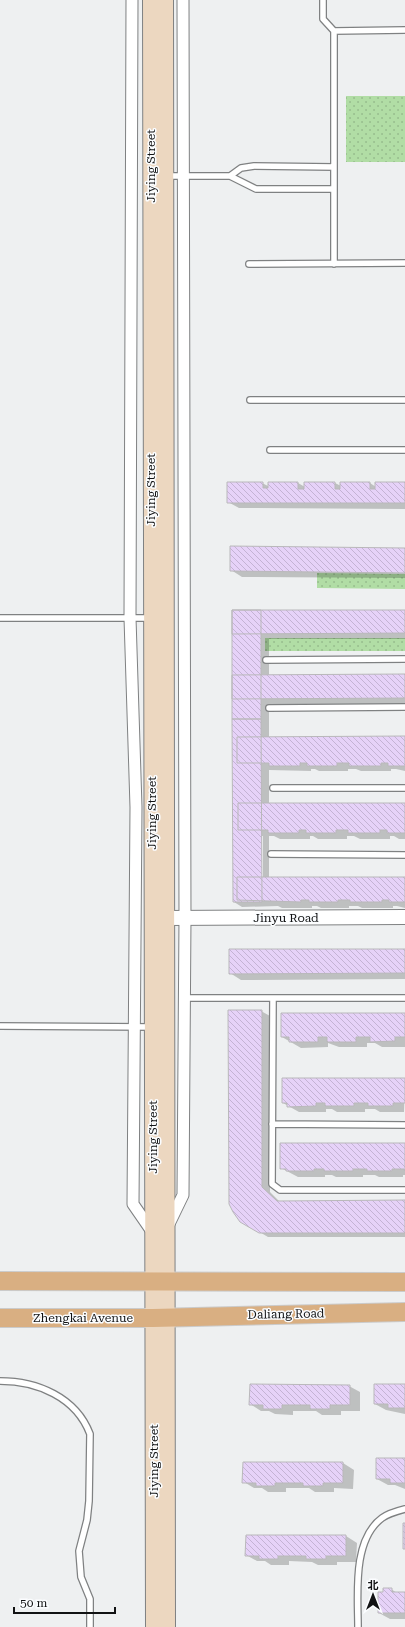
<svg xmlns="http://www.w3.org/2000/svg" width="405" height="1627" font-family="'Roboto Serif','Noto Sans SC',serif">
	<defs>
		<pattern id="grass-dots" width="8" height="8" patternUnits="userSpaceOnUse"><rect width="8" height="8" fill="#b1dda5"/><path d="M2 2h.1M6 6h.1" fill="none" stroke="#97bd8d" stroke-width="1.8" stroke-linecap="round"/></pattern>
		<pattern id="building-back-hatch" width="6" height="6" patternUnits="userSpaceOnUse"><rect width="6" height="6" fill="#e6d2f8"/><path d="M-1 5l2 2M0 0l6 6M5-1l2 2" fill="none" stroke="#c4b3d4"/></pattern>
	</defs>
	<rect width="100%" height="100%" fill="#eef0f1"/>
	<path fill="url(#grass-dots)" d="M 346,96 L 405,96 L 405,162 L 346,162 Z
		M 317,573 L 405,574 L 405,589 L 317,588 Z
		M 265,638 L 405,638 L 405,651 L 265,651 Z"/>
	<path fill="#0003" fill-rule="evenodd" d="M 262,483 L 268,486 L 298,483 L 305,487 L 335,483 L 341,486 L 370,483 L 376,487 L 405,483 L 405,509 L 239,508 L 228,502 Z
		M 405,549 L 405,578 L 242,577 L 231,570 Z
		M 233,611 L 405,611 L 405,639 L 269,639 L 269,675 L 405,675 L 405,704 L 269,704 L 269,737 L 405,737 L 405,771 L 396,769 L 391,769 L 391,771 L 361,771 L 356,769 L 348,769 L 348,771 L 319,771 L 315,769 L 311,769 L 311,771 L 269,770 L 269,804 L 405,804 L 405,839 L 399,839 L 394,836 L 390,836 L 390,839 L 360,839 L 354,836 L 347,836 L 347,839 L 318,839 L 313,836 L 310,836 L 310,839 L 280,839 L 274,836 L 269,836 L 269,878 L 405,878 L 405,908 L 397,906 L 393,906 L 393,908 L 362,908 L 358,906 L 349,906 L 349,908 L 321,908 L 317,906 L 312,906 L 312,908 L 282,908 L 278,906 L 242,907 L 234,902 ZM 260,836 L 263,836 L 263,882 L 261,882 Z
		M 405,950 L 405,979 L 241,980 L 230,973 Z
		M 261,1011 L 270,1016 L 270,1192 L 280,1202 L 405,1201 L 405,1237 L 268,1237 L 241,1221 Z
		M 405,1014 L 405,1047 L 382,1047 L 375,1043 L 367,1043 L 367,1047 L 339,1047 L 328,1043 L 328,1047 L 301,1048 L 282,1037 Z
		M 405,1079 L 404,1112 L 380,1112 L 375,1109 L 365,1109 L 365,1112 L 337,1112 L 332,1109 L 326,1109 L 326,1112 L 299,1112 L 283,1103 Z
		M 405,1144 L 405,1175 L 403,1175 L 403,1177 L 379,1177 L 375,1175 L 363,1175 L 363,1177 L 336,1177 L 332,1175 L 325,1175 L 325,1177 L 298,1177 L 281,1168 Z
		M 405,1385 L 405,1414 L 386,1410 L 375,1404 Z
		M 349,1386 L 360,1392 L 360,1411 L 341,1411 L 341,1415 L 322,1415 L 316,1411 L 293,1411 L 293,1415 L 275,1414 L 269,1411 L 261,1411 L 250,1404 Z
		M 405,1459 L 405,1489 L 395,1485 L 388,1485 L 377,1479 Z
		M 343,1463 L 354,1470 L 353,1489 L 334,1488 L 334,1492 L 315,1492 L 309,1488 L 286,1488 L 286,1492 L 268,1492 L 262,1488 L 254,1488 L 244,1482 Z
		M 346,1536 L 357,1543 L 356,1562 L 337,1562 L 337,1565 L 318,1565 L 312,1562 L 289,1561 L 289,1565 L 271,1565 L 265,1561 L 257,1561 L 246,1555 Z
		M 391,1589 L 397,1593 L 405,1593 L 405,1619 L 390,1619 L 379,1613 L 384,1593 Z"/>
	<path fill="url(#building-back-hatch)" stroke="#b9b8ba" d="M 227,482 L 263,482 L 263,488 L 268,488 L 268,482 L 298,482 L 298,489 L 304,489 L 304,482 L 335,482 L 335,489 L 340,489 L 340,482 L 370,482 L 370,489 L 375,489 L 375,482 L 405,482 L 405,503 L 227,503 Z
		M 230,546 L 405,548 L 405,573 L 230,571 Z
		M 232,610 L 405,610 L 405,633 L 232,634 Z
		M 232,610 L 261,610 L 261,719 L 232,719 Z
		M 405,674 L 405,698 L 232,699 L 232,675 Z
		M 232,719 L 261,719 L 262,902 L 233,902 Z
		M 405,736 L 405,766 L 388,766 L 388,763 L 381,763 L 381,766 L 349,766 L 349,763 L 337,763 L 337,766 L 307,766 L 307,763 L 300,763 L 300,766 L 269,766 L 269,763 L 237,763 L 237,737 Z
		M 238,803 L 405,803 L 405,833 L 387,833 L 387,830 L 380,830 L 380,833 L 348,833 L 348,830 L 336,830 L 336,833 L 306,833 L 306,830 L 299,830 L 299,833 L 268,833 L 268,830 L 238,830 Z
		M 237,877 L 405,877 L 405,902 L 389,902 L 389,900 L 382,900 L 382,902 L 350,902 L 350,900 L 338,900 L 338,902 L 309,902 L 309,900 L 301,900 L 301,902 L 237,900 Z
		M 229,949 L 405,949 L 405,973 L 229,974 Z
		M 228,1010 L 262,1010 L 262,1187 L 277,1201 L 405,1200 L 405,1233 L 259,1233 L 240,1222 L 233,1212 L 229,1204 Z
		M 281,1013 L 405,1013 L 405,1037 L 395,1037 L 395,1041 L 370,1042 L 370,1037 L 356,1037 L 356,1042 L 327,1042 L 327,1037 L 318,1037 L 318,1042 L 289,1042 L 289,1037 L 281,1037 Z
		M 282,1078 L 405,1078 L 405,1103 L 393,1103 L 393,1106 L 368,1106 L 368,1103 L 354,1103 L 354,1106 L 325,1106 L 325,1103 L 316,1103 L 316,1106 L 287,1107 L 287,1103 L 282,1103 Z
		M 280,1143 L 405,1143 L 405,1171 L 404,1169 L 392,1169 L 392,1171 L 367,1171 L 367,1169 L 353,1169 L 353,1171 L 324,1171 L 324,1169 L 314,1169 L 314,1171 L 286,1171 L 286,1169 L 280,1169 Z
		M 250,1384 L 350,1385 L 350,1405 L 330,1405 L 330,1409 L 310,1409 L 310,1405 L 282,1405 L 282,1409 L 263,1409 L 263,1405 L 249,1405 Z
		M 374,1384 L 405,1384 L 405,1408 L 388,1408 L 388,1404 L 374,1404 Z
		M 376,1458 L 405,1458 L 405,1483 L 390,1483 L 390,1479 L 376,1479 Z
		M 243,1462 L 343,1462 L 343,1483 L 323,1483 L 323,1486 L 303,1486 L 303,1483 L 275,1483 L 275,1486 L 256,1486 L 256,1483 L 242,1483 Z
		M 403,1523 L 405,1523 L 405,1549 L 403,1549 Z
		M 246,1535 L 346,1535 L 346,1556 L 326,1556 L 326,1559 L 306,1559 L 306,1556 L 278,1556 L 278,1559 L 259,1559 L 259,1556 L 245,1556 Z
		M 383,1588 L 392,1588 L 392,1592 L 405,1592 L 405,1613 L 378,1613 L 378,1592 L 383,1592 Z"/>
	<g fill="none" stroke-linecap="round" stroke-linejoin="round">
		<g stroke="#7f8182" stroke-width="8">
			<path id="service" d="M 323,0 L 323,19 L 334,31
				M 167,176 L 230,176 L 256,189 L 334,189
				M 230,176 L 241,168 L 254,166 L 334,167
				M 249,264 L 405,263
				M 334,264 L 334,31 L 405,30
				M 250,400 L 405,400
				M 270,450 L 405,450
				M 0,618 L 152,618
				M 266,660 L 405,659
				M 269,708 L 405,707
				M 273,788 L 405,788
				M 271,854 L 405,855
				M 185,998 L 405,998
				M 273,998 L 272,1184 L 280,1190 L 405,1190
				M 0,1026 L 152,1027
				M 272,1124 L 405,1125
				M 0,1381 C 37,1381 76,1397 90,1434 L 89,1501 L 87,1520 L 79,1551 L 81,1577 L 90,1599 L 90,1627
				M 358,1627 C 358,1595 352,1540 382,1518 C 389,1513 397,1511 405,1509"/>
		</g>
		<g stroke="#7f8182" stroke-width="13">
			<path id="minor" d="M 132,0 L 130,618 L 136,807 L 133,1204 L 153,1233
				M 168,1226 L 183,1195 L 185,918 L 183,0"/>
		</g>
		<g stroke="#7f8182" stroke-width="16">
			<path id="tertiary" d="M 166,918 L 405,917"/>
		</g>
		<g stroke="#7f8182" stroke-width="18">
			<path id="secondary" d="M 151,0 L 154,1627
				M 165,0 L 167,1627"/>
		</g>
		<g stroke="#cbcbcb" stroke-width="20">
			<path id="primary" d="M 0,1281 L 405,1282
				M 0,1318 L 153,1318 L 405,1312"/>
		</g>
		<use href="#service" stroke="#fff" stroke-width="5.5"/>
		<use href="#minor" stroke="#fff" stroke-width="11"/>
		<use href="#tertiary" stroke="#fff" stroke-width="14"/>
		<use href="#secondary" stroke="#ecd7c0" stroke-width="16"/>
		<use href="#primary" stroke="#d9af82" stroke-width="18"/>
	</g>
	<g text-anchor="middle" stroke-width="3" stroke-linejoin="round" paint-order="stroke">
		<g font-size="12" fill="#111213" stroke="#fbfdff">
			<text transform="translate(151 166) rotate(-90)" y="4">Jiying Street</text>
			<text transform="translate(151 490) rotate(-90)" y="4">Jiying Street</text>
			<text transform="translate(152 813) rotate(-90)" y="4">Jiying Street</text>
			<text x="286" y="922">Jinyu Road</text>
			<text transform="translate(153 1137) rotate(-90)" y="4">Jiying Street</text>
			<text transform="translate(286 1314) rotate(-1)" y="4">Daliang Road</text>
			<text x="83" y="1322">Zhengkai Avenue</text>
			<text transform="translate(154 1461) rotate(-90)" y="4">Jiying Street</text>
		</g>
	</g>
	<g transform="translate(373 1595)" stroke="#fbfdff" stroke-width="3" paint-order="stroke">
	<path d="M0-3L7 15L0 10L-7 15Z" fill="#111213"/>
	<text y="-6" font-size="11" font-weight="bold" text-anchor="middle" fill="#111213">北</text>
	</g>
	<path d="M14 1607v6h101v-6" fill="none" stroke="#111213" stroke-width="2"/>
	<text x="20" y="1607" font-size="12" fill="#111213" stroke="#fbfdff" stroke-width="3" paint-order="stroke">50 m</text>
</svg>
